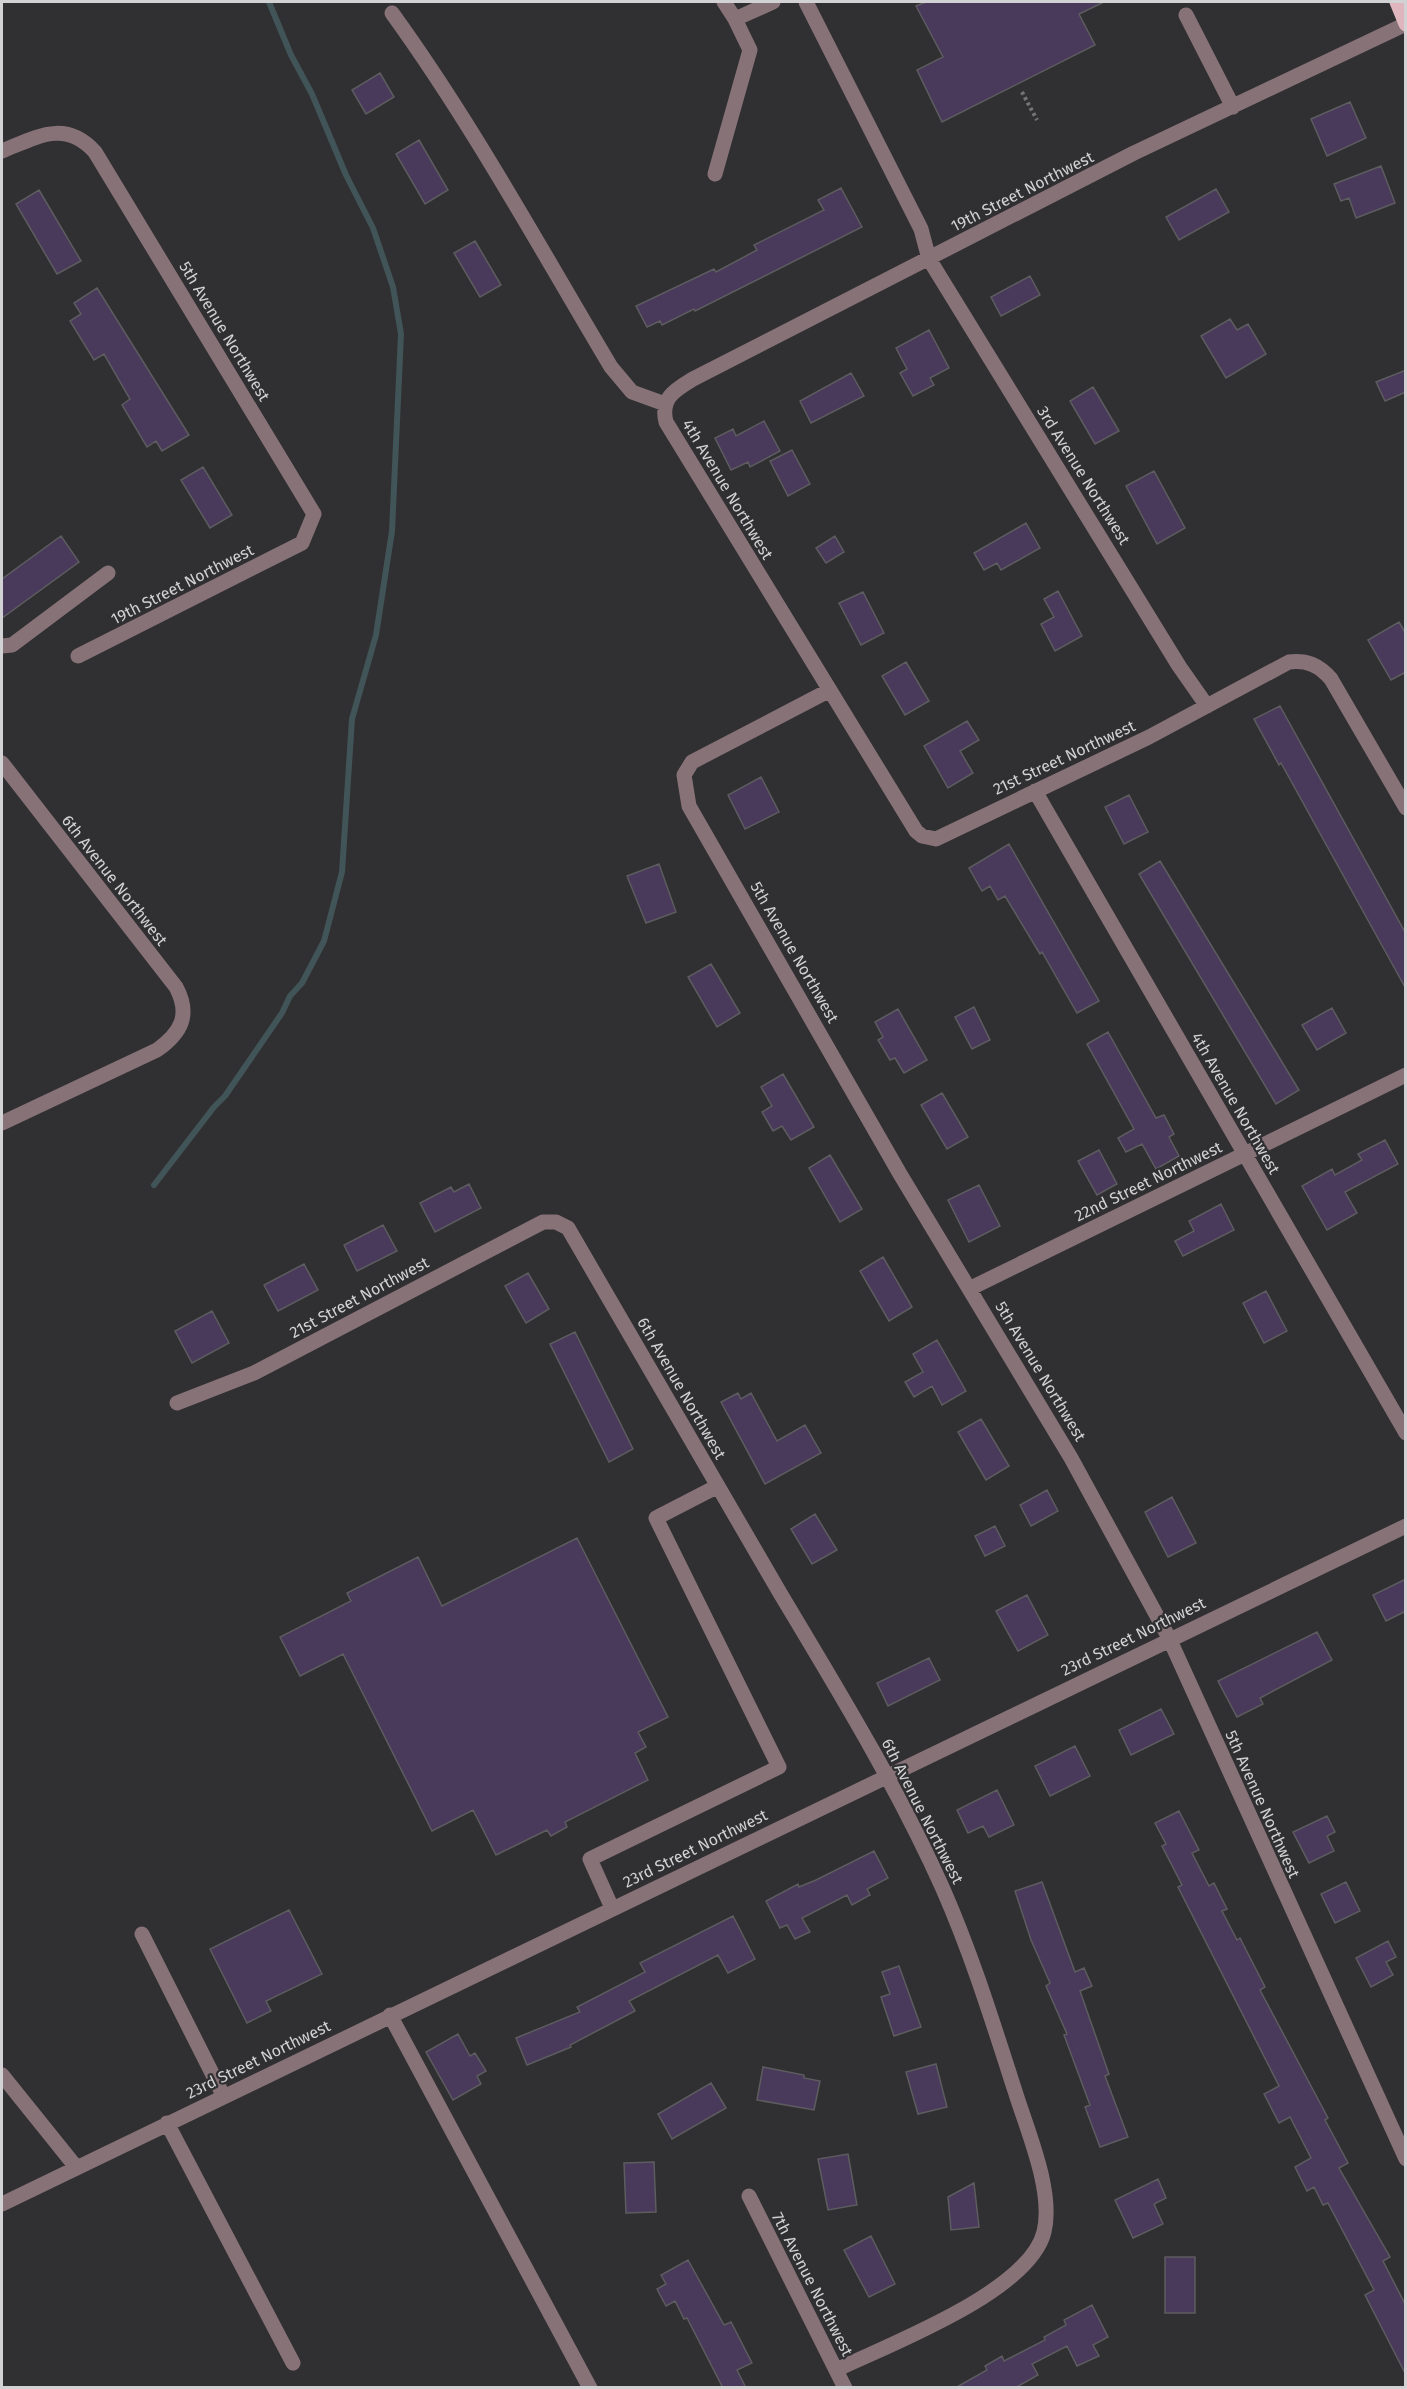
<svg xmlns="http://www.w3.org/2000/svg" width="1407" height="2389" font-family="'Fira Sans',sans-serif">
	<rect width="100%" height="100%" fill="#302f32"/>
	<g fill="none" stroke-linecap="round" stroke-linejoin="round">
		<path stroke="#415458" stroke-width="6" d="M 154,1185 L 214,1107 L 225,1096 L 282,1013 L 290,996 L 302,983 L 324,941 L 342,872 L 352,719 L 376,635 L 392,531 L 401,334 L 393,287 L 373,228 L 346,175 L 312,94 L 291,55 L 269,2"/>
	</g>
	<path fill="#493a5b" stroke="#5d5c5f" stroke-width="1.5" d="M 926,2 L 1104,2 L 1079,14 L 1095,45 L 942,122 L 917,70 L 943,57 L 916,6 Z
		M 380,73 L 394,97 L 366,114 L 352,90 Z
		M 1350,102 L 1366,138 L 1327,156 L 1311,119 Z
		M 419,140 L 448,190 L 425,204 L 396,154 Z
		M 1381,166 L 1395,203 L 1356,218 L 1349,198 L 1341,201 L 1334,184 Z
		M 841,188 L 862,227 L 695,311 L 694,309 L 662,325 L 660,321 L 647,327 L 636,306 L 714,269 L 716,272 L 757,250 L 754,245 L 824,210 L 818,200 Z
		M 1216,189 L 1229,212 L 1179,240 L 1166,217 Z
		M 39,190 L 81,261 L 57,274 L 16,204 Z
		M 475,241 L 501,285 L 480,297 L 454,253 Z
		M 1030,276 L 1040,295 L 1001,316 L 991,297 Z
		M 97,288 L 189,435 L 162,451 L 156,441 L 147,447 L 122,405 L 130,399 L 104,354 L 94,360 L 70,321 L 81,314 L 74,303 Z
		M 1230,319 L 1237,330 L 1248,324 L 1266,354 L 1226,378 L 1201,336 Z
		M 929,330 L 949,368 L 930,378 L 934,385 L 913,396 L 900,373 L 907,369 L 896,348 Z
		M 1406,370 L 1406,392 L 1385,401 L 1376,382 Z
		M 851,373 L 864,396 L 811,423 L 800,401 Z
		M 1093,387 L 1119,431 L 1095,444 L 1070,401 Z
		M 764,421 L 780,451 L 750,467 L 748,462 L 731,470 L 715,438 L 733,429 L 736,436 Z
		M 792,450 L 810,484 L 788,496 L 770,461 Z
		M 203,467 L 232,515 L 210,528 L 181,480 Z
		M 1154,471 L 1185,528 L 1157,544 L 1126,486 Z
		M 1026,523 L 1040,548 L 1001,570 L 997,563 L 984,570 L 974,553 Z
		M 61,536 L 79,562 L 2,618 L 2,579 Z
		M 835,536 L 844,552 L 826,563 L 816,548 Z
		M 1058,591 L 1082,636 L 1055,651 L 1041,624 L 1054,617 L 1044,599 Z
		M 863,592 L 884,633 L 861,645 L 839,603 Z
		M 1399,622 L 1406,634 L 1406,672 L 1391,680 L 1368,640 Z
		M 906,662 L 929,701 L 905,715 L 882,676 Z
		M 1280,706 L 1406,934 L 1406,989 L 1281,763 L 1279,765 L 1254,719 Z
		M 967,721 L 979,740 L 960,751 L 973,773 L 948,788 L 924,746 Z
		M 761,777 L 779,812 L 745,829 L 728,795 Z
		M 1129,795 L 1148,832 L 1124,844 L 1105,807 Z
		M 1009,844 L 1099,1001 L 1077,1013 L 1042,952 L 1040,954 L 1005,896 L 998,900 L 990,886 L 982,891 L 969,868 Z
		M 1160,861 L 1299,1090 L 1276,1104 L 1139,874 Z
		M 659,864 L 676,912 L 646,923 L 627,876 Z
		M 711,964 L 740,1013 L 717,1027 L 688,977 Z
		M 974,1007 L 990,1040 L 972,1049 L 955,1017 Z
		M 1332,1008 L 1346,1033 L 1317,1050 L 1302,1025 Z
		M 898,1009 L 927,1060 L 904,1073 L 895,1058 L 890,1060 L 878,1040 L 883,1037 L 875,1022 Z
		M 1108,1032 L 1156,1118 L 1164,1115 L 1174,1134 L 1169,1137 L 1179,1156 L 1156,1169 L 1142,1144 L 1126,1152 L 1118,1138 L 1134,1129 L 1087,1044 Z
		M 783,1074 L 814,1127 L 791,1140 L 782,1126 L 773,1131 L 762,1112 L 772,1106 L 761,1087 Z
		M 942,1093 L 968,1137 L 947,1149 L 921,1105 Z
		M 1385,1140 L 1398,1164 L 1345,1192 L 1357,1213 L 1327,1230 L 1302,1186 L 1332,1169 L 1335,1175 L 1362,1160 L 1358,1154 Z
		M 1099,1150 L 1117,1184 L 1097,1195 L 1078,1161 Z
		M 830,1155 L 862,1209 L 840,1222 L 809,1168 Z
		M 469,1184 L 481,1208 L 435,1232 L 420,1203 L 451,1187 L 454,1192 Z
		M 979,1185 L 1000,1226 L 969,1242 L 948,1200 Z
		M 1221,1204 L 1234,1230 L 1183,1256 L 1175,1241 L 1194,1231 L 1189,1221 Z
		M 383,1225 L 397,1251 L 357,1271 L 344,1245 Z
		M 883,1257 L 912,1307 L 889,1321 L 860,1271 Z
		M 304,1264 L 318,1290 L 278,1311 L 264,1285 Z
		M 528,1273 L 549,1309 L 526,1323 L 505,1286 Z
		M 1266,1291 L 1287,1331 L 1264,1343 L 1243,1303 Z
		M 212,1311 L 229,1343 L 192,1363 L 175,1331 Z
		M 575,1332 L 633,1449 L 609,1462 L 550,1344 Z
		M 937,1340 L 966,1391 L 942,1405 L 932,1386 L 914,1397 L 905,1382 L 923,1372 L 913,1354 Z
		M 738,1393 L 741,1399 L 751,1393 L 777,1441 L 805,1425 L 821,1453 L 765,1484 L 721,1402 Z
		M 981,1419 L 1009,1466 L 986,1480 L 958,1432 Z
		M 1047,1490 L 1058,1511 L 1031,1526 L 1020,1505 Z
		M 1172,1497 L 1196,1543 L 1168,1557 L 1145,1512 Z
		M 815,1514 L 837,1550 L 812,1564 L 791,1529 Z
		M 995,1526 L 1005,1546 L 985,1556 L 975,1536 Z
		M 577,1538 L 668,1717 L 638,1732 L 646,1747 L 635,1753 L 648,1780 L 565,1822 L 567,1827 L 551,1836 L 547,1830 L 496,1855 L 473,1810 L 432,1831 L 343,1654 L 300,1676 L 280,1637 L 351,1601 L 347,1593 L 418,1557 L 442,1606 Z
		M 1406,1579 L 1406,1611 L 1386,1621 L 1373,1595 Z
		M 1027,1595 L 1048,1635 L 1018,1651 L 996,1611 Z
		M 1317,1632 L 1332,1660 L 1260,1698 L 1263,1704 L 1237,1717 L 1218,1681 Z
		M 929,1658 L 940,1680 L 888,1706 L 877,1683 Z
		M 1161,1709 L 1174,1734 L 1131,1755 L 1119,1730 Z
		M 1075,1746 L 1090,1776 L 1050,1796 L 1035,1766 Z
		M 997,1790 L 1014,1825 L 989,1837 L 983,1826 L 968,1833 L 957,1810 Z
		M 1179,1811 L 1199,1850 L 1192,1853 L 1209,1886 L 1214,1883 L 1227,1909 L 1222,1911 L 1237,1940 L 1240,1938 L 1265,1987 L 1260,1990 L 1328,2118 L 1325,2120 L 1348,2163 L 1339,2168 L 1390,2257 L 1383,2261 L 1406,2306 L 1406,2375 L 1365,2295 L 1374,2290 L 1328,2203 L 1323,2205 L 1314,2187 L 1307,2191 L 1295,2167 L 1311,2158 L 1290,2117 L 1279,2123 L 1264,2094 L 1279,2086 L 1178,1887 L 1182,1885 L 1162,1846 L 1166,1844 L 1155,1823 Z
		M 1327,1816 L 1335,1832 L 1327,1836 L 1334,1851 L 1309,1863 L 1293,1832 Z
		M 874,1851 L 888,1878 L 867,1889 L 870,1895 L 852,1905 L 847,1895 L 802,1918 L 810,1932 L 795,1939 L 787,1925 L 780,1928 L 766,1901 L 798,1884 L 799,1887 L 816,1880 Z
		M 1042,1882 L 1075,1972 L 1084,1968 L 1092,1986 L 1080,1991 L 1109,2074 L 1105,2076 L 1128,2137 L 1100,2147 L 1085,2107 L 1090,2105 L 1064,2035 L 1067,2034 L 1046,1986 L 1050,1983 L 1031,1940 L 1015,1891 Z
		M 1346,1882 L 1360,1911 L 1335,1923 L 1321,1894 Z
		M 289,1910 L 322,1974 L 266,2001 L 271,2011 L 247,2023 L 210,1949 Z
		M 733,1916 L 755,1959 L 728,1973 L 718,1955 L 629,2001 L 635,2011 L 570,2045 L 571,2047 L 527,2065 L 516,2038 L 580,2012 L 577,2007 L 645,1972 L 640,1963 Z
		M 1388,1941 L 1396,1957 L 1386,1962 L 1393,1975 L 1371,1987 L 1356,1958 Z
		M 899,1966 L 921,2027 L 894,2036 L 881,1997 L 890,1994 L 882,1972 Z
		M 458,2034 L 470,2056 L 475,2053 L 486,2071 L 477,2076 L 481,2084 L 453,2100 L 426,2052 Z
		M 936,2064 L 947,2107 L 918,2114 L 906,2072 Z
		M 763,2067 L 804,2075 L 804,2078 L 820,2081 L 814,2110 L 757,2100 Z
		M 711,2083 L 726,2108 L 672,2139 L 658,2114 Z
		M 848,2154 L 857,2205 L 828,2210 L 818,2159 Z
		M 654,2162 L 656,2212 L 626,2213 L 624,2163 Z
		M 1158,2179 L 1166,2198 L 1154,2204 L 1163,2224 L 1133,2238 L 1115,2200 Z
		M 974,2183 L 979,2227 L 951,2230 L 948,2197 Z
		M 871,2236 L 895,2284 L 869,2297 L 844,2250 Z
		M 1165,2257 L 1195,2257 L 1195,2313 L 1165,2313 Z
		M 688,2260 L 724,2325 L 731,2322 L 752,2363 L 737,2370 L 746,2388 L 723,2388 L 687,2318 L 684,2319 L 675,2301 L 666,2306 L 657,2289 L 666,2284 L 661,2275 Z
		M 1092,2305 L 1108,2337 L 1093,2345 L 1099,2356 L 1077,2366 L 1067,2346 L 1032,2364 L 1038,2375 L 1015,2388 L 955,2388 L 987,2370 L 985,2366 L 1002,2356 L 1004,2361 L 1045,2340 L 1044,2337 L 1066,2325 L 1064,2320 Z"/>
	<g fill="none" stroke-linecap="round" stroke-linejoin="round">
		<path stroke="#747376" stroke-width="4" stroke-dasharray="3 3" stroke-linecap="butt" d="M 1022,92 L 1037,120"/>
		<path stroke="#877377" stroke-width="15" d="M 724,2 L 735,19 L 773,2
			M 806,2 L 921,229 L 929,259 L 1179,666 L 1207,706
			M 392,13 C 473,125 540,248 611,367 L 632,392 L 665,404
			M 1186,15 L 1233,107
			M 1406,24 L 1134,153 L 693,379 C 675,390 660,398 666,422 L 916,831 L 922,836 L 936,839 L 1149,737 L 1289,662 C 1307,660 1319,665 1331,679 L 1406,808
			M 2,151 C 37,137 65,119 95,152 L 314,514 L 302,543 L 78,656
			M 715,174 L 750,50 L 735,19
			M 2,646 L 12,645 L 108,573
			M 830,690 L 692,762 L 684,775 L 689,806 L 900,1174 L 1071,1458 L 1169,1638 L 1406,2159
			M 2,763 L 176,987 C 191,1015 181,1033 157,1050 L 2,1123
			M 1035,791 L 1406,1433
			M 971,1288 L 1406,1075
			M 177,1403 L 254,1373 L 543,1222 L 556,1222 L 568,1228 C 639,1350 709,1471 780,1593 C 838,1690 897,1786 943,1889 C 972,1955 993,2023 1015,2091 C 1027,2130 1054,2191 1044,2232 C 1029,2292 890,2344 836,2370
			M 612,1908 L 590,1859 L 779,1767 L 656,1518 L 718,1486
			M 142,1934 L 223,2095
			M 390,2015 L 590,2388
			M 2,2075 L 76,2167
			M 167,2123 L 293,2363
			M 749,2196 L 845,2388
			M 2,2204 L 1406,1526"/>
		<path stroke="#dfb5be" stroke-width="15" d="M 1397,2 L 1406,24"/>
	</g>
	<g text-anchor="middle" stroke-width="4.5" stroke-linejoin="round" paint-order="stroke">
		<g font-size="16" fill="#d2d1d3" stroke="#302f32">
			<text transform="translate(1022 191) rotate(-27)" y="6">19th Street Northwest</text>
			<text transform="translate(225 331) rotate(59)" y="6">5th Avenue Northwest</text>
			<text transform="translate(1084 475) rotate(58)" y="6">3rd Avenue Northwest</text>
			<text transform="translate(728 489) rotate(59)" y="6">4th Avenue Northwest</text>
			<text transform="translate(182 584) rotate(-27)" y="6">19th Street Northwest</text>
			<text transform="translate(1064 757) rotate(-25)" y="6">21st Street Northwest</text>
			<text transform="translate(115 880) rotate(52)" y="6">6th Avenue Northwest</text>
			<text transform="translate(795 952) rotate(60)" y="6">5th Avenue Northwest</text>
			<text transform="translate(1236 1103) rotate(60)" y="6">4th Avenue Northwest</text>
			<text transform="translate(1148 1181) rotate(-26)" y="6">22nd Street Northwest</text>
			<text transform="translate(359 1297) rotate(-28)" y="6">21st Street Northwest</text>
			<text transform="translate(1041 1371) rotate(59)" y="6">5th Avenue Northwest</text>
			<text transform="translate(682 1388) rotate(60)" y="6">6th Avenue Northwest</text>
			<text transform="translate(1133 1636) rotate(-26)" y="6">23rd Street Northwest</text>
			<text transform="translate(1263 1804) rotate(66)" y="6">5th Avenue Northwest</text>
			<text transform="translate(923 1811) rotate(63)" y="6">6th Avenue Northwest</text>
			<text transform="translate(695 1848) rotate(-26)" y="6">23rd Street Northwest</text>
			<text transform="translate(258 2059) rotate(-26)" y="6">23rd Street Northwest</text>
			<text transform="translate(813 2284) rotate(63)" y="6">7th Avenue Northwest</text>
		</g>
	</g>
	<rect width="1407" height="2389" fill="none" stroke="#d2d1d3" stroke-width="6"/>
</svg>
